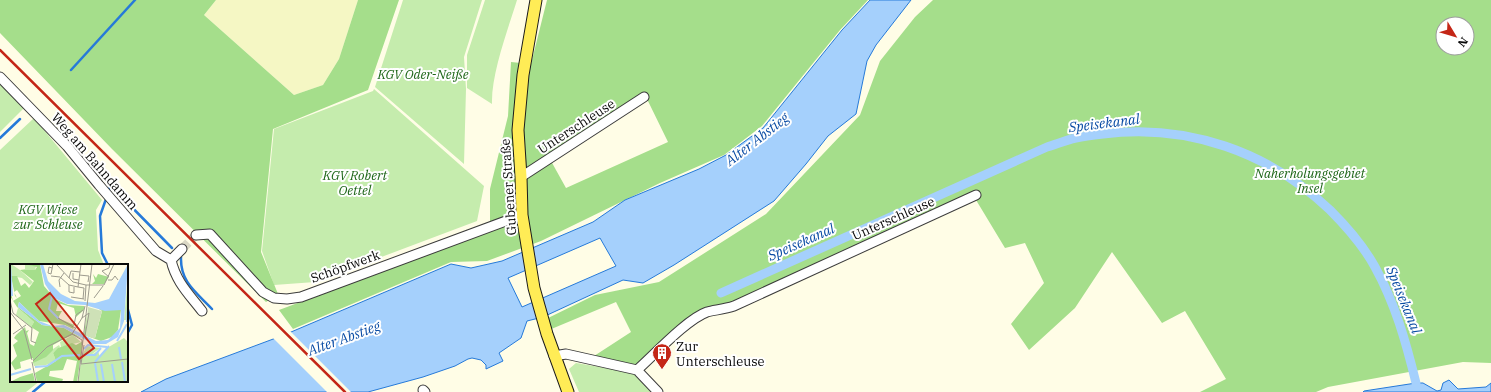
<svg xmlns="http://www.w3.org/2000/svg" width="1491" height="392" font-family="'IBM Plex Serif',serif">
	<rect width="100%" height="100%" fill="#fffde6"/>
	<path fill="#f5f7c4" d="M 216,0 L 358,0 L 339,59 L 323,85 L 294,95 L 204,15 Z"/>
	<path fill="#c5ecad" d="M 403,0 L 482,0 L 464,57 L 466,89 L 464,164 L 375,87 Z
		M 485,0 L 517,0 C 508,29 491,74 492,104 L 467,88 L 467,55 Z
		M 0,81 L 25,107 L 0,132 Z
		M 374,89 L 484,186 L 477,221 L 315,282 L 274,285 L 262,251 L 274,129 L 373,91 Z
		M 34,118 L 102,200 L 96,210 L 98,250 L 104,265 L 11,265 L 11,381 L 40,381 L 26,392 L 0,392 L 0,150 Z
		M 576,363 L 635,373 L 654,392 L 579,392 L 569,369 Z"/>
	<path fill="#a5de8b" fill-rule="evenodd" d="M 0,0 L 216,0 L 204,15 L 294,95 L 323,85 L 339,59 L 358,0 L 399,0 L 368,90 L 273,129 L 261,252 L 278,294 L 266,302 L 112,149 L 0,33 Z
		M 547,0 L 868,0 L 840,30 L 762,126 L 724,155 L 660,183 L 541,241 L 487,261 L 451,262 L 293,329 L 279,310 L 490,231 L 490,189 L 508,116 L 511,62 L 531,64 ZM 647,99 L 668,142 L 566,188 L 551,161 Z
		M 933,0 L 1491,0 L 1491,363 L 1463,362 L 1328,387 L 1316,392 L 1200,392 L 1226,379 L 1185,311 L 1162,323 L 1112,252 L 1075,308 L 1029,350 L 1011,324 L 1044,283 L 1025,243 L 1005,248 L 973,195 L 735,304 L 706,310 L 637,369 L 591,358 L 631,332 L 616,302 L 549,330 L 546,319 L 595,295 L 659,282 L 766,214 L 860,115 L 880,61 L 915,17 ZM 1443,24 L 1467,24 L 1467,48 L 1443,48 Z"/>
	<path fill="#a5d0fc" stroke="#267ad9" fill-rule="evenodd" d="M 870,0 L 911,0 L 876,45 L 867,61 L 856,114 L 828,136 L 806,164 L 774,201 L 674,265 L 643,283 L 623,280 L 543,317 L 527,321 L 521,338 L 499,353 L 503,361 L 486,369 L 486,365 L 481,360 L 472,358 L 468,359 L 455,366 L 423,377 L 368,392 L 141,392 L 166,379 L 284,335 L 451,264 L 471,268 L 502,261 L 593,222 L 625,200 L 699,169 L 726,155 L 763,128 L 842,30 ZM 600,238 L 616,266 L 522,307 L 508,278 Z
		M 1449,380 L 1458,389 L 1486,387 L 1491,383 L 1491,392 L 1363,392 L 1364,391 L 1416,383 L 1423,383 L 1437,391 L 1441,390 L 1443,383 Z"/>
	<path fill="#fffde6" d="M 289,330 L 351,392 L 327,392 L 272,337 Z"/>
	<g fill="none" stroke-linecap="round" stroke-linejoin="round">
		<path stroke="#267ad9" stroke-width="2.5" d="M 71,70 L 135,0
			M 0,138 L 20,119
			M 109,191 L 110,185 L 172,248
			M 106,199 L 100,216 L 102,253 L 108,265
			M 181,257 C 180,282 196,292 212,309
			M 127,306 L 132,325 L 127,334
			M 33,392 L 46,381"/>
		<path stroke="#a5d0fc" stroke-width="9" d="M 721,293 L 1047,147 C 1057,144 1066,140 1076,138 C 1085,136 1094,135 1103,134 C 1187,123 1269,152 1330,210 C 1347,227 1363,245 1375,267 C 1395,303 1406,342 1416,383"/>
		<path stroke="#dad8c5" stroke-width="9" stroke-dasharray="9 4.5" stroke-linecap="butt" d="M 182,249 L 196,235"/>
		<g stroke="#3c3c3c" stroke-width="11">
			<path id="minor" d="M 0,77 L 67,146 L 99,185 L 156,251 L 171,260
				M 521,177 L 644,97
				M 196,235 L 210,234 L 263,292 L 274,298 L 287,299 L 301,297 L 522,215
				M 182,249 L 171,260 C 176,282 189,294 202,311
				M 554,356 L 566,354 L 637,370 C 654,355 687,319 707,312 C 715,310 725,309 734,306 L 976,195
				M 637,370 L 658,392
				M 423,390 L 425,392"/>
		</g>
		<g stroke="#1a1a1a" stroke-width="13">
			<path id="major" d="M 536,0 L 523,75 L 518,130 L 521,177 L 522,215 L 534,288 L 547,334 L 568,392"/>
		</g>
		<use href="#minor" stroke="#fff" stroke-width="9"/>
		<use href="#major" stroke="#ffec56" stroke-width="11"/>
		<path stroke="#c42617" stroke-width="2.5" d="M 0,50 L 345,392"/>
	</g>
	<defs>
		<g id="building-pin" transform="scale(1)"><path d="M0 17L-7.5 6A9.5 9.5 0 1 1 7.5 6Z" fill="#c42617" stroke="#fff"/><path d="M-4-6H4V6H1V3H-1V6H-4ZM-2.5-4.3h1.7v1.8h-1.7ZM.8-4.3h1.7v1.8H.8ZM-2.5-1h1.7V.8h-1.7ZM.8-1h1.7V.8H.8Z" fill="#fff"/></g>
	</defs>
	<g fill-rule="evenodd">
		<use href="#building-pin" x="662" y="353"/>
	</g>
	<g text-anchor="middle" stroke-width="4" stroke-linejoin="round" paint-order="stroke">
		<g font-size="13" font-style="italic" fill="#1c6516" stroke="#fff">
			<text x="423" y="79">KGV Oder-Neiße</text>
			<text x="1310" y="178">Naherholungsgebiet<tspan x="1310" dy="15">Insel</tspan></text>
			<text x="355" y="180">KGV Robert<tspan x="355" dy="15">Oettel</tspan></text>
			<text x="48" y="214">KGV Wiese<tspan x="48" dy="15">zur Schleuse</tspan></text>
		</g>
		<g font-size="13" fill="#090909" stroke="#fff">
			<text transform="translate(576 126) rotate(-33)" y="5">Unterschleuse</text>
			<text transform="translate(95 161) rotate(49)" y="5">Weg am Bahndamm</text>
			<text transform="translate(508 187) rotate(-94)" y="5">Gubener Straße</text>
			<text transform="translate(893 218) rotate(-24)" y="5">Unterschleuse</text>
			<text transform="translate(345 266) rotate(-20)" y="5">Schöpfwerk</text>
		</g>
		<g font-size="13" fill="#090909" stroke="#fff" text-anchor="start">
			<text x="676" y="351">Zur<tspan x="676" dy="15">Unterschleuse</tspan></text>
		</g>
		<g font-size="14" font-style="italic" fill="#0a4ca4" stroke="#fff">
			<text transform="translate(1104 123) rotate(-7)" y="5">Speisekanal</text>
			<text transform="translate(757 139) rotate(-38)" y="5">Alter Abstieg</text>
			<text transform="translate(801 242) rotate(-24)" y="5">Speisekanal</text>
			<text transform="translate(1404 300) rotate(68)" y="5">Speisekanal</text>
			<text transform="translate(344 338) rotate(-20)" y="5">Alter Abstieg</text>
		</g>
	</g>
	<g transform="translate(10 264)">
		<rect width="118" height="118" fill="#fffde6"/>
		<path d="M 1,0 L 10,6 L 15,5 L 15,0 L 26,2 L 25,6 L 10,6 L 23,18 L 20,21 L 12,14 L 1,12 ZM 118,12 L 118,61 L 117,56 L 114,56 ZM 8,44 L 24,58 L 21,63 L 6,51 ZM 63,71 L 71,78 L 51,83 L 50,78 ZM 114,74 L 118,78 L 118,118 L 68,118 L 72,91 L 75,91 L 72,91 L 77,82 L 90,84 L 81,91 L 88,87 L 90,93 L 97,84 ZM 49,81 L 50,83 L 43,89 L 46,97 L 36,101 L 24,102 L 23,99 L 28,95 Z" fill="#c5ecad"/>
		<path d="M 15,0 L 30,0 L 34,22 L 45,35 L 58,41 L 74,42 L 74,46 L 66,53 L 64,44 L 48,39 L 46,47 L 52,47 L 48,54 L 64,61 L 63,64 L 65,66 L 55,61 L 29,57 L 9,38 L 8,43 L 32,61 L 54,64 L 73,75 L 63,71 L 56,74 L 43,81 L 43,86 L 36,93 L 23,99 L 23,94 L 10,98 L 11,104 L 5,106 L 1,99 L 7,92 L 3,81 L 8,77 L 4,74 L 6,71 L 15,63 L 16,67 L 19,66 L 17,69 L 20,80 L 24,82 L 29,68 L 21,63 L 24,58 L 7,43 L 0,32 L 0,26 L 3,37 L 11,32 L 7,26 L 4,28 L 7,34 L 5,32 L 1,12 L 7,12 L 11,22 L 15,19 L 19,24 L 24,17 L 10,6 L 25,6 L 27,3 ZM 83,10 L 86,14 L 88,10 L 99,13 L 94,20 L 82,20 L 85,17 ZM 89,45 L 111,46 L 108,66 L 102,73 L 91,77 L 74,71 L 77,50 L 76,71 L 85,74 L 92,47 ZM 73,77 L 67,118 L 63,118 L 67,97 L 57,95 L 53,106 L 40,107 L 39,112 L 53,115 L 52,118 L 27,118 L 25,109 L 46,97 L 43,89 L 48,84 L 62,79 L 66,81 ZM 23,109 L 25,118 L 0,118 L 10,113 Z" fill="#a5de8b"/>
		<path d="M 78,43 L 92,47 L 85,74 L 82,74 L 76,71 Z" fill="#cee1b7"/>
		<path d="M 30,0 L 33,0 L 38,17 L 51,30 L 65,37 L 85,39 L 99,35 L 118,0 L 114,57 L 108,73 L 96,80 L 83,80 L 54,64 L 32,61 L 8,43 L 9,38 L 29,57 L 42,62 L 54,61 L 86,77 L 98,76 L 110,64 L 111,46 L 95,47 L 75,41 L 57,40 L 44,34 L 35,20 Z" fill="#a5d0fc"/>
		<path fill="none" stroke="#a5d0fc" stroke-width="2" d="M 0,0 L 2,32M 42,32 L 39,45 L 49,55M 117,58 L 118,41M 107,77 L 117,60M 109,83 L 111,95M 74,85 L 78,81 L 97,83M 73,91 L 85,91 L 91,84M 85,98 L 99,82M 112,98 L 115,118M 85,99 L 88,118M 91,100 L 94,118M 102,100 L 105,118M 25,103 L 37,102 L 52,92 L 70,91M 0,111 L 21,105"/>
		<path fill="none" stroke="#9d9b8e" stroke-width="1" d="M 46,0 L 63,18 L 76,21M 71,0 L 68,23 L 74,24 L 73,35M 42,4 L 39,3 L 38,9 L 41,10 L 43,0M 63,9 L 63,15 L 69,16M 69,11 L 79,12 L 78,18M 41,12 L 50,13 L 59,21 L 68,23M 99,13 L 92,7 L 99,4 L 100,0M 59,14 L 61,7 L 70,8M 98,16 L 102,16 L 105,12 L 108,16M 59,21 L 59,28 L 64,29 L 64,23M 50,23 L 49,16 L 54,9M 61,33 L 74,35M 84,34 L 93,22M 0,36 L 3,49 L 22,64 L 21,77 L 26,79M 75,37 L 76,21 L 94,21 L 104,0M 0,48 L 14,66 L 22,96M 48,54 L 65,64M 72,54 L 79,49 L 75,72M 64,61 L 66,51 L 73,46M 3,70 L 16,61M 62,70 L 72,76 L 72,81M 74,81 L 71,100 L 118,95M 23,97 L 37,83 L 62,70 L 72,54 L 75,42M 22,98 L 26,118M 68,118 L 82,0"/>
		<path fill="#c42617" fill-opacity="0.15" stroke="#c42617" stroke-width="2" d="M 40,29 L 84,84 L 69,95 L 26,40 Z"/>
		<rect width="118" height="118" fill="none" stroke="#090909" stroke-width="2"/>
	</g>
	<g transform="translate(1455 36) rotate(128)"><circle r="19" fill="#ffffff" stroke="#9d9d9d"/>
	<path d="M0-3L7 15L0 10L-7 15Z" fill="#c42617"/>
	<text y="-6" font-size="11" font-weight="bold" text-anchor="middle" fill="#090909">N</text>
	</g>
</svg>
